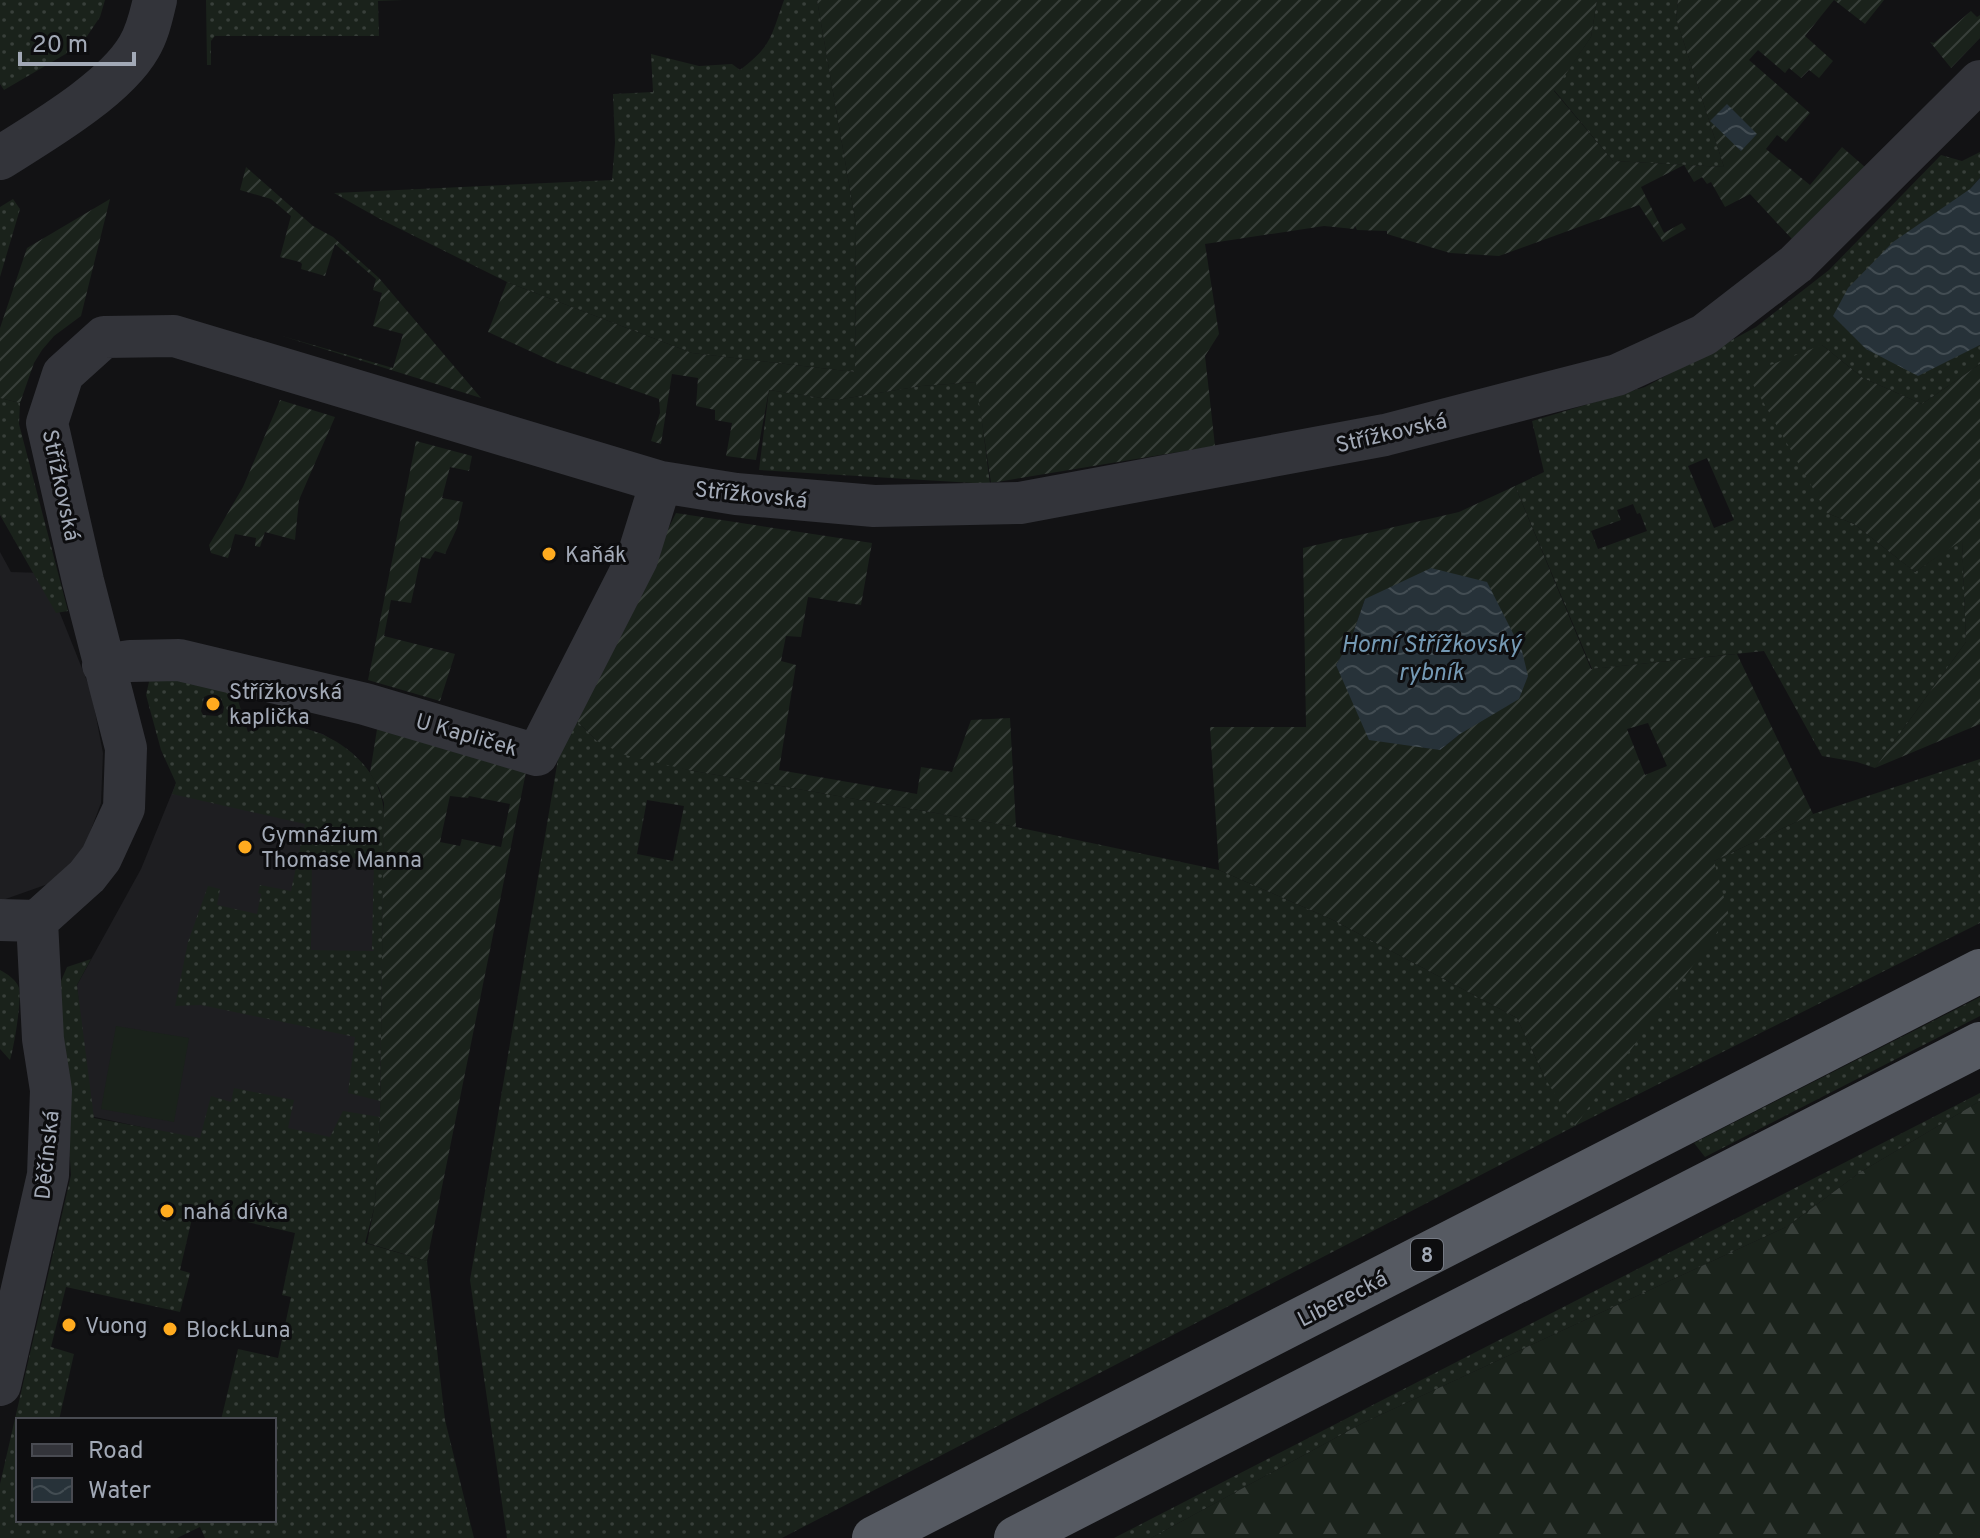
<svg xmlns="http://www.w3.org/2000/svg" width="1980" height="1538" font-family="Overpass,sans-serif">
	<defs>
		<pattern id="grass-dots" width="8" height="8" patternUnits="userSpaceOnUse" patternTransform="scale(2)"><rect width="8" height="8" fill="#1a221b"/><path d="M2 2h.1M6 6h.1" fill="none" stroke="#383f3a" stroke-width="1.8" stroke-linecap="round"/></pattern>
		<pattern id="forest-firs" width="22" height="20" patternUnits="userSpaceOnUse" patternTransform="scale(2)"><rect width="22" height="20" fill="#1a221b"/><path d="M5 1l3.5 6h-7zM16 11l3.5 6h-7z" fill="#383f3a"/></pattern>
		<pattern id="garden-furrows" width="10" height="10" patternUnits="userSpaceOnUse" patternTransform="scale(2)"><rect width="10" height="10" fill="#1a221b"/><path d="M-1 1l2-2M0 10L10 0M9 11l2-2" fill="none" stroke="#383f3a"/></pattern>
		<pattern id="water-waves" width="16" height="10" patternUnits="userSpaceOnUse" patternTransform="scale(2)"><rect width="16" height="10" fill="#273239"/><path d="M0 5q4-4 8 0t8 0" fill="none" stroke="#434d53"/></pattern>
	</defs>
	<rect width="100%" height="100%" fill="#121214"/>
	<path fill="#1e1e21" d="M 0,552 L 11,572 L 44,573 L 91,691 L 103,753 L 101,803 L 83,851 L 48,884 L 0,901 Z
		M 272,725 L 303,728 L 323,734 L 352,753 L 370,773 L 384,815 L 380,1117 L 377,1178 L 90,1116 L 77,985 L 141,869 L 176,783 L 257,728 Z"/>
	<path fill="url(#grass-dots)" fill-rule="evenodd" d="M 0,0 L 105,0 L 100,17 L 81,45 L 4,90 L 0,84 Z
		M 206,0 L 403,0 L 378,1 L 379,36 L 215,36 L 211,41 L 211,65 L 207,65 Z
		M 784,0 L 817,0 L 856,224 L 855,372 L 692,353 L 507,282 L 380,219 L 334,193 L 612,180 L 615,143 L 613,94 L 653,92 L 651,54 L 699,66 L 732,64 L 740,70 C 772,46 771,36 784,0 Z
		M 1597,0 L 1678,0 L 1676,18 L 1724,167 L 1613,161 L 1554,90 L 1591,37 Z
		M 1980,152 L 1980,178 L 1970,189 L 1961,353 L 1980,345 L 1980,364 L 1922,404 L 1863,378 L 1822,345 L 1827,513 L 1854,524 L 1915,572 L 1962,539 L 1966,642 L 1875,768 L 1857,762 L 1822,756 L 1764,651 L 1592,669 L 1515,486 L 1544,472 L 1532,421 L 1645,387 L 1756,327 L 1829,270 L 1941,155 L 1962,161 ZM 1707,458 L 1734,520 L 1714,528 L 1688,466 ZM 1633,504 L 1637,514 L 1640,513 L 1647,531 L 1598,549 L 1591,531 L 1621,520 L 1617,510 Z
		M 13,199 L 20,209 L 0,277 L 0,207 Z
		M 977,382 L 990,484 L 759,470 L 769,390 L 836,400 L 921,386 Z
		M 0,398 L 20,403 L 19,424 L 68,611 L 56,613 L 0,515 Z
		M 151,673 L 236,694 L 248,732 C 303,708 383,754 384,815 L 380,1101 L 348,1093 L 355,1037 L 201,1005 L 175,1006 L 188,942 L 208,886 L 220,889 L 217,905 L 257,914 L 261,894 L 258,893 L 260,885 L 291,891 L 305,824 L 172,794 L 176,783 L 161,750 L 146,695 ZM 208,695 L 214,696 L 214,700 L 221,702 L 224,707 L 223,713 L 217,716 L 203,715 L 201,711 L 204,697 ZM 312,857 L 374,859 L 372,949 L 374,951 L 311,950 Z
		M 574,718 L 597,741 L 688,770 L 1016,827 L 1219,870 L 1333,920 L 1517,1018 L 1546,1080 L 1714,861 L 1813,814 L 1980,759 L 1980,923 L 1575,1126 L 782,1538 L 507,1538 L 470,1280 L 559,753 ZM 647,800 L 684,806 L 673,861 L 637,854 Z
		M 91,959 L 77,985 L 94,1118 L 200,1138 L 211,1096 L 231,1102 L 234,1088 L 294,1100 L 288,1128 L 330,1137 L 343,1111 L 380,1117 L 375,1205 L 365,1243 L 427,1261 L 445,1420 L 474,1538 L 205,1538 L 200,1527 L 177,1538 L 0,1538 L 0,1484 L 71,1175 L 60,998 L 61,981 L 67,967 ZM 194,1210 L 295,1233 L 282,1295 L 291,1297 L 278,1358 L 238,1349 L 221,1420 L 274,1420 L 274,1520 L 18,1520 L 18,1420 L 59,1420 L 74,1354 L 51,1347 L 66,1287 L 180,1312 L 190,1273 L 180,1270 Z
		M 0,970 C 7,974 16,979 19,988 C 22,999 14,1048 10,1060 L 0,1049 Z
		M 1980,997 L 1980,1016 L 1705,1157 L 1694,1143 Z
		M 1980,1093 L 1980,1101 L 1859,1173 L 1788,1226 L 1363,1423 L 1151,1538 L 1114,1538 Z"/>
	<path fill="url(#forest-firs)" d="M 1980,1101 L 1980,1538 L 1151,1538 L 1363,1423 L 1788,1226 L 1859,1173 Z"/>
	<path fill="url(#garden-furrows)" fill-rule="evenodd" d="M 817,0 L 1597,0 L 1591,37 L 1554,91 L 1613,161 L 1724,167 L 1676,18 L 1678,0 L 1884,0 L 1865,24 L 1834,0 L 1805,36 L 1833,61 L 1819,78 L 1809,70 L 1801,78 L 1789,68 L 1785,73 L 1758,50 L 1749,60 L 1810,113 L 1786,142 L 1777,135 L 1766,149 L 1810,185 L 1842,147 L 1865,167 L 1792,239 L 1750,194 L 1725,207 L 1711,182 L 1707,184 L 1702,177 L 1694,182 L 1684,165 L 1641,187 L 1664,233 L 1682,223 L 1686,229 L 1663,242 L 1639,205 L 1499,256 L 1450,253 L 1387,234 L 1387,231 L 1357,230 L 1355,226 L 1354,229 L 1324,226 L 1205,244 L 1219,334 L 1205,356 L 1215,446 L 991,483 L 976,382 L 921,386 L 836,400 L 769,390 L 756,460 L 726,456 L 732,423 L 715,420 L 715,410 L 696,406 L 698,378 L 672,374 L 661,444 L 651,441 L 660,413 L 659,399 L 556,363 L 488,332 L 507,282 L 692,353 L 855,372 L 856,224 Z
		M 1971,11 L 1977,17 L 1980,15 L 1980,38 L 1951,68 L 1930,42 L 1934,43 Z
		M 246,167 L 313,226 L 333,237 L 379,278 L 481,398 L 282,336 L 393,368 L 403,334 L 373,326 L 382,293 L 373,290 L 376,279 L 335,244 L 325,276 L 301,269 L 302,264 L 300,262 L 280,257 L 291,216 L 271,199 L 240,190 Z
		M 110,199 L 81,316 L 54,336 L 42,350 L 34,363 L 20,403 L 0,398 L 0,328 L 27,248 Z
		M 1822,345 L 1863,378 L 1922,404 L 1980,364 L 1980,724 L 1875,768 L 1966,642 L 1962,540 L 1915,572 L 1854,524 L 1827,513 L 1747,374 Z
		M 280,400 L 335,417 L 299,500 L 295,540 L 265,532 L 260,547 L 255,546 L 256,538 L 235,534 L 228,558 L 211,553 L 209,545 L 243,487 Z
		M 416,441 L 472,456 L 469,471 L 450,467 L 442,498 L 463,502 L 457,528 L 445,554 L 435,551 L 430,559 L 421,557 L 411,603 L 391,600 L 384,636 L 455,654 L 440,701 L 368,680 Z
		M 1515,486 L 1591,669 L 1737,654 L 1813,814 L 1714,861 L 1729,916 L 1575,1126 L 1546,1080 L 1517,1018 L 1333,920 L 1219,870 L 1210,727 L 1306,727 L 1303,548 L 1459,512 ZM 1365,599 L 1460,734 L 1440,750 L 1336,665 L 1351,639 ZM 1648,723 L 1667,766 L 1645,775 L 1627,729 Z
		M 676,513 L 872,543 L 861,605 L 808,597 L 801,637 L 786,636 L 781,661 L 796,665 L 779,770 L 917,794 L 921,767 L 952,772 L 971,720 L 1010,718 L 1016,827 L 688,770 L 625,755 L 597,741 L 574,718 Z
		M 378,723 L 526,772 L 427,1261 L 367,1243 L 375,1204 L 380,1117 L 384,803 L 379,788 L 370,773 ZM 450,796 L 468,798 L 469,796 L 510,804 L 501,847 L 462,839 L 460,846 L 440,842 Z"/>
	<path fill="#1a221b" d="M 116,1026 L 189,1038 L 174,1122 L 101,1109 Z"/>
	<path fill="url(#water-waves)" d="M 1727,104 L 1757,134 L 1741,151 L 1710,121 Z
		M 1980,178 L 1980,345 L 1918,376 L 1866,349 L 1833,316 L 1848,288 L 1893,242 L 1970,189 Z
		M 1431,568 L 1487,582 L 1522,651 L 1528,676 L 1519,699 L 1460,734 L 1440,750 L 1369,740 L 1336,665 L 1351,639 L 1365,599 Z"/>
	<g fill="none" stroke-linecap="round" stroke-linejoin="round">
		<path stroke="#33343a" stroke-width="42" d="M 103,665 L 130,661 L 179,660 L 365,704 L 537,755 L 637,559 L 661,482
			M 0,920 L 37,921 L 87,876 L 101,858 L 124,808 L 126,748 L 83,581 L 47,423 L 63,374 L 104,337 L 174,336 L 661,482 L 736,494 L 874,506 L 1020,503 L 1385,435 L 1617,375 L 1704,335 L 1796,264 L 1980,81
			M 0,1385 L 48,1175 L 51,1090 L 43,1039 L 37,921"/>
		<path stroke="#33343a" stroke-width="44" d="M 0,158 C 41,132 115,89 139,47 C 148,32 151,16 155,0"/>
		<path stroke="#565a62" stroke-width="44" d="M 874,1538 L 1980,971
			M 1016,1538 L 1980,1044"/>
	</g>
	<g fill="#ffab1f" stroke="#0d0d0f" stroke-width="3">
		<circle cx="549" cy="554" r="8"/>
		<circle cx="213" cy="704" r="8"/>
		<circle cx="245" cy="847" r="8"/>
		<circle cx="167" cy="1211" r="8"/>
		<circle cx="69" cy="1325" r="8"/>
		<circle cx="170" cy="1329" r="8"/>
	</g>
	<g text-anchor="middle" stroke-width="6" stroke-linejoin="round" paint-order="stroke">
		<rect fill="#0d0d0f" stroke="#757a84" stroke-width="2" x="1411" y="1239" width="32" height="32" rx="6"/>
		<g font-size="20" font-weight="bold" fill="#a2a9b6">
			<text x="1427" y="1262">8</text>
		</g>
		<g font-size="22" fill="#a2a9b6" stroke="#0d0d0f">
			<text transform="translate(1391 432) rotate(-13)" y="8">Střížkovská</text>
			<text transform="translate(62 485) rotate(78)" y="8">Střížkovská</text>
			<text transform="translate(751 494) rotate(6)" y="8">Střížkovská</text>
			<text transform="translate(467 734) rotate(16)" y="8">U Kapliček</text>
			<text transform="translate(46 1155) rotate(-84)" y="8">Děčínská</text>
			<text transform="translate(1342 1298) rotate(-27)" y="8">Liberecká</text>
		</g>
		<g font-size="22" fill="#a2a9b6" stroke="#0d0d0f" text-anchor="start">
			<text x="565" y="562">Kaňák</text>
			<text x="229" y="699">Střížkovská<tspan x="229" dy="25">kaplička</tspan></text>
			<text x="261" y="842">Gymnázium<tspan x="261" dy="25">Thomase Manna</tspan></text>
			<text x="183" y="1219">nahá dívka</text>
			<text x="85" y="1333">Vuong</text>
			<text x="186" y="1337">BlockLuna</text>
		</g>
		<g font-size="24" font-style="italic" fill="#759ab5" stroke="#0d0d0f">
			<text x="1431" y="652">Horní Střížkovský<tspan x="1431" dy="28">rybník</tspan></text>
		</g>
	</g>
	<rect x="16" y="1418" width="260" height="104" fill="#0d0d0f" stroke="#494b52" stroke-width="2"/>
	<rect x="32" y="1444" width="40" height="12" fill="#33343a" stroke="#494b52" stroke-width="2"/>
	<text x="88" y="1458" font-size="24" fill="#a2a9b6">Road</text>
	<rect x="32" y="1478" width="40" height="24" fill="url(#water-waves)" stroke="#494b52" stroke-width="2"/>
	<text x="88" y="1498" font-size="24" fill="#a2a9b6">Water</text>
	<path d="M20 52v12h114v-12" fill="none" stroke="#a2a9b6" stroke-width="4"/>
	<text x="32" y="52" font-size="24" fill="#a2a9b6" stroke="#0d0d0f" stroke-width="6" paint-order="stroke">20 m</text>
</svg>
